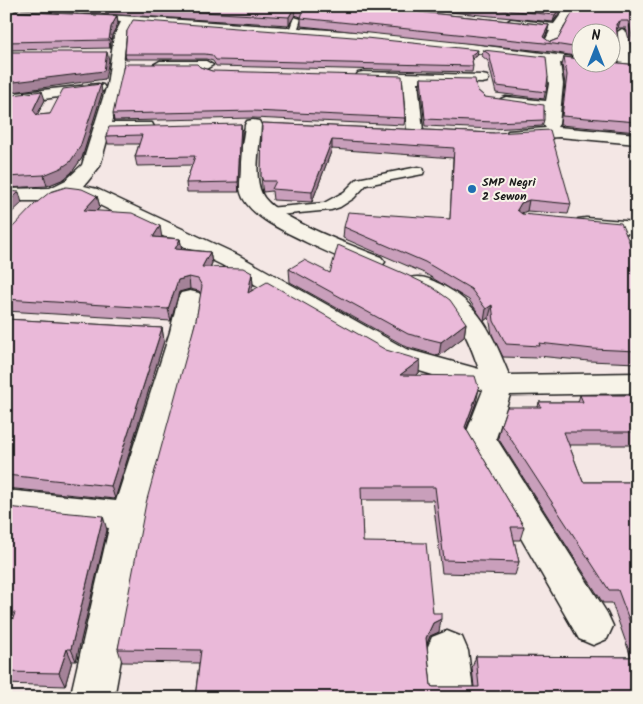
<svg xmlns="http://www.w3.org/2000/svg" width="643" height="704" font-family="Kalam,sans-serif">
	<rect width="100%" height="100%" fill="#f4e7e5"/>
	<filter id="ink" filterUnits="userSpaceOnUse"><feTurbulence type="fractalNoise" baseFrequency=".02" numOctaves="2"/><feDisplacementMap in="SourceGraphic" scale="10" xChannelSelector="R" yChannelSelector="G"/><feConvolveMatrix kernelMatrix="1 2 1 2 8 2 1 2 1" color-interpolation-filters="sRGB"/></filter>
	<g filter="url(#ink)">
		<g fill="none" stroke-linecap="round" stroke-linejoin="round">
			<g stroke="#1c1c1c" stroke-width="3">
				<path id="lane" d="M 294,17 L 301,19 L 297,31 L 293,33 L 289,31 Z
					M 418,167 L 423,168 L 424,171 L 423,174 L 366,185 L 354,198 L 340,207 L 331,210 L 268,216 L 263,215 L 261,212 L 263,209 L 268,208 L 324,203 L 344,192 L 357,179 Z"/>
			</g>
			<g stroke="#1c1c1c" stroke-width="3">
				<path id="street" d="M 567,6 L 578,6 L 563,28 L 554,48 L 544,48 L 543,45 L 550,31 L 511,27 L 505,23 L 511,19 L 554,24 Z
					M 79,13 L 403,35 L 580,58 L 580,62 L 586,62 L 580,66 L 560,63 L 563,84 L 559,124 L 557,127 L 637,134 L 637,144 L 559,137 L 514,140 L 508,139 L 505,135 L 508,131 L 546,128 L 543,124 L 545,110 L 506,107 L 501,105 L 498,102 L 501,99 L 506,97 L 546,101 L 549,84 L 546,62 L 403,43 L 133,23 L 126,36 L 121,85 L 112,123 L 152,123 L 154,127 L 152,131 L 146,132 L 109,133 L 100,166 L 84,186 L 97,189 L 238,255 L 406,349 L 479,369 C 470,345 462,319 439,304 C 429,297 414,293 407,283 L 410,278 C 422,275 429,279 440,284 C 480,304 493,335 509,375 L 637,373 L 637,393 L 510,395 L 496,438 L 607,613 L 613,626 L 607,639 L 593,645 L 579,639 L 464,439 L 483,390 L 386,361 L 222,265 L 83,197 L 70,194 L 43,201 L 6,201 L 6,189 L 50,188 L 66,180 L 82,165 L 107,85 L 114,36 L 121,22 L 75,18 L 73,16 Z
					M 622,29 L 628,33 L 634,68 L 627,72 L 620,68 L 616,33 Z
					M 160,61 L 206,61 L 213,65 L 206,69 L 155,68 L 153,65 Z
					M 363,72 L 482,75 L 487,76 L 489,79 L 487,82 L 482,83 L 418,82 L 423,131 L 421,135 L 409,135 L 407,131 L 403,81 L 358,79 L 356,76 L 358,73 Z
					M 98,84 L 103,85 L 105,88 L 103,91 L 6,104 L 6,94 Z
					M 253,120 L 259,121 L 261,125 C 260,146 253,175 262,194 C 273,218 356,247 381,257 L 385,262 L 381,267 C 379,268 376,269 374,269 C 359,269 279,230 265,220 C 256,214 248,207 243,198 C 234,180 243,145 245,125 L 247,121 Z
					M 586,218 L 637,222 L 637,234 L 578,229 L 575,224 L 578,219 Z
					M 190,291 L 199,293 L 202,298 L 196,332 L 147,516 L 114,698 L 70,698 L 109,528 L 6,518 L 6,490 L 116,501 L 170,332 L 178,298 L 181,293 Z
					M 447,631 L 462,637 L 468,651 L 474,698 L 430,698 L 426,651 L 432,637 Z"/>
			</g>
			<g stroke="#1c1c1c" stroke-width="3">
				<path id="secondary" d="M 9,6 L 22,6 L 6,16 L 6,8 Z"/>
			</g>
			<use href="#lane" fill="#f7f3e8" fill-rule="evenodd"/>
			<use href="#street" fill="#f7f3e8" fill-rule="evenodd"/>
			<use href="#secondary" fill="#f7f3e8" fill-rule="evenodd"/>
		</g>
		<path fill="#c99fbb" stroke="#1c1c1c" d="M 20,6 L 564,6 L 553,22 L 419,9 L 417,10 L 419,12 L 549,25 L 547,33 L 544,39 L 550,42 L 637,6 L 637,64 L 635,62 L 626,28 L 618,28 L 617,29 L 619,52 L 617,60 L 610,60 L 610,32 L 580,32 L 580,57 L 552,52 L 301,26 L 301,17 L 295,15 L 289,25 L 21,9 Z
			M 6,11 L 117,16 L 118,24 L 112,35 L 110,48 L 6,50 Z
			M 127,31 L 477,56 L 472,59 L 473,66 L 472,72 L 216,66 L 213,61 L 206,59 L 126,59 L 125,54 Z
			M 483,50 L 548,77 L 544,99 L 496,93 L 488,61 L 482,56 Z
			M 564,57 L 637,65 L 637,132 L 560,125 L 565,84 L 562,65 Z
			M 200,67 L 212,71 L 405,118 L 404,125 L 253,118 L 114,121 L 113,114 Z
			M 421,78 L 477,90 L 485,97 L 544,120 L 542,126 L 493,129 L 425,126 L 420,84 Z
			M 102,93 L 82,158 L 72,172 L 64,179 L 47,186 L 6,188 L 6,96 L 45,100 L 37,115 L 50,114 Z
			M 262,123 L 494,133 L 571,204 L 568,214 L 527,211 L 521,213 L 637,260 L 637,363 L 589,361 L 538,356 L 537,358 L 503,357 L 492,334 L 489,317 L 484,321 L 469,300 L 424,273 L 343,238 L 344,227 L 450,219 L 453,158 L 332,149 L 312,202 L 273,200 L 272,191 L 263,192 L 262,187 L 261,176 Z
			M 241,124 L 242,132 L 239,192 L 187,192 L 186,183 L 192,165 L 137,166 L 135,157 L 139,144 L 108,144 L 106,136 Z
			M 97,196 L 100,207 L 97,211 L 162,237 L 180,239 L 182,249 L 210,252 L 212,263 L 210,268 L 252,273 L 253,285 L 251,291 L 419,373 L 415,375 L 476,403 L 466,429 L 524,527 L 520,540 L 514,540 L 519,562 L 515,575 L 442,573 L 433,500 L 361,500 L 363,542 L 433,613 L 439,632 L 430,636 L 427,644 L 431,686 L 433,687 L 474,687 L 472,668 L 476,656 L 631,657 L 612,603 L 603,603 L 498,438 L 501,424 L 538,407 L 539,402 L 578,402 L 580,395 L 637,395 L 637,445 L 569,445 L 583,482 L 637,482 L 637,698 L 195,698 L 199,663 L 122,662 L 118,649 L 196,320 L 201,294 L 199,291 L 190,289 L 179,292 L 171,321 L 6,311 L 6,229 L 12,228 Z
			M 289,269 L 330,273 L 466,323 L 464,337 L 439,356 L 407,347 L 290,282 Z
			M 6,319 L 162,328 L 164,341 L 115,499 L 6,488 Z
			M 6,507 L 107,530 L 76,661 L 72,661 L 65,686 L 6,684 L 6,636 L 10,626 L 6,626 Z"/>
		<path fill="#a48298" stroke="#1c1c1c" d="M 412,6 L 419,6 L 419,9 L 411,13 Z
			M 561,6 L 564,6 L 553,22 L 555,15 Z
			M 294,8 L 295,15 L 289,25 L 289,17 Z
			M 117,16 L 118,24 L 112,35 L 110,48 L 109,40 L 111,27 Z
			M 620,21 L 618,28 L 614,32 L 616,24 Z
			M 549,25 L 547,33 L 542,43 L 543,37 Z
			M 478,50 L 477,56 L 470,60 L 471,55 Z
			M 107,52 L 109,60 L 105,79 L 6,93 L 6,83 Z
			M 101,84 L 102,93 L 82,158 L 72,172 L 64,179 L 47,186 L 44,175 Z
			M 42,91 L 45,100 L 35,119 L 33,110 Z
			M 241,124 L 242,132 L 239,192 L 238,182 Z
			M 332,140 L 332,149 L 312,202 L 312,192 Z
			M 19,192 L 22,203 L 6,218 L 6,204 Z
			M 97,196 L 100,207 L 86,221 L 84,210 Z
			M 529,200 L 527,211 L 519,214 L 517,210 L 521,203 Z
			M 160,226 L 162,238 L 153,237 Z
			M 180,239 L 182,251 L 175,249 Z
			M 210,252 L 212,263 L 204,280 L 202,267 Z
			M 252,273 L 253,285 L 249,305 L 248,293 Z
			M 189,277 L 190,289 L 179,292 L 171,321 L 168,309 L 178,280 Z
			M 492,305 L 489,317 L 484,321 L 486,309 Z
			M 466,323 L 464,337 L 439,356 L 441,342 Z
			M 162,328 L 164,341 L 115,499 L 111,486 Z
			M 420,360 L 419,373 L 399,388 L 400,375 Z
			M 479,389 L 476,403 L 462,440 L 465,427 Z
			M 103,516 L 107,530 L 76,661 L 71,649 Z
			M 441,619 L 439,632 L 430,636 L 424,651 L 426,638 L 433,623 Z
			M 67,649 L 72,661 L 65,686 L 59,673 Z"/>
		<path fill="#eab9d9" stroke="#1c1c1c" d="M 98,6 L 412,6 L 419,12 L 549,25 L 543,37 L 550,42 L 558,39 L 576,6 L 637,6 L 637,54 L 628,21 L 620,21 L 616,24 L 619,52 L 610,52 L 610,32 L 580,32 L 580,48 L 554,44 L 301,18 L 303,11 L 294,8 L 289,17 Z
			M 465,6 L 561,6 L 555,15 Z
			M 6,11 L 117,16 L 111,27 L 109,40 L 6,42 Z
			M 133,20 L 366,38 L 478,50 L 471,55 L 473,66 L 216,60 L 212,55 L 205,54 L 125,54 L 127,31 Z
			M 483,50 L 546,57 L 548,77 L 546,92 L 497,86 L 489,54 Z
			M 6,52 L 107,52 L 104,71 L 6,83 Z
			M 564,57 L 580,59 L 580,62 L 610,62 L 637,65 L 637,122 L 562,116 L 567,75 Z
			M 124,64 L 197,64 L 200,67 L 212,71 L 402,76 L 405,118 L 253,111 L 113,114 Z
			M 421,78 L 475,79 L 477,90 L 485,97 L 544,105 L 544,120 L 494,122 L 425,119 Z
			M 101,84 L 80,147 L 70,162 L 61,168 L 44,175 L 6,177 L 6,96 L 42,91 L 33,110 L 37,115 L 50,114 L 63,89 Z
			M 262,123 L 494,133 L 550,130 L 571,204 L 529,200 L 521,203 L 517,210 L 522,214 L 621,223 L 637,260 L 637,351 L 593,349 L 539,343 L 540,346 L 506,344 L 494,321 L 492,305 L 486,309 L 471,289 L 425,262 L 344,227 L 348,212 L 450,219 L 454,148 L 332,140 L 312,192 L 272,189 L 276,181 L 263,181 L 261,176 Z
			M 241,124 L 238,182 L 186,183 L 195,156 L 135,157 L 142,135 L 106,136 L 109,127 Z
			M 66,187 L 82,189 L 97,196 L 84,210 L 132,213 L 160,226 L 153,237 L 180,239 L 175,249 L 210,252 L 202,267 L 243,268 L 252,273 L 248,293 L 267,282 L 386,350 L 420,360 L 400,375 L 475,376 L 479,389 L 465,427 L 524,527 L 511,527 L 519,562 L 444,560 L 435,487 L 361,487 L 363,542 L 426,543 L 433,613 L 441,613 L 441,619 L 433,623 L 426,638 L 431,686 L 433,687 L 479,687 L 476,656 L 637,657 L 637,698 L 195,698 L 201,650 L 118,649 L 146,503 L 196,320 L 202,286 L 198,279 L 189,277 L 178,280 L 168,309 L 6,299 L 6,229 L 12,228 L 35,204 L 50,192 Z
			M 6,191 L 19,192 L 6,204 Z
			M 338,245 L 405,274 L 432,287 L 450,300 L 466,323 L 441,342 L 408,334 L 289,269 L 304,260 L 330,273 Z
			M 6,319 L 162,328 L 111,486 L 6,475 Z
			M 580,395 L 637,395 L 637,432 L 564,432 L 583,482 L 637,482 L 637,641 L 618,590 L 609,590 L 501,424 L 507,407 L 541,407 L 539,402 L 583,402 Z
			M 6,507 L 103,516 L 71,649 L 67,649 L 59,673 L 6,672 L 6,636 L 15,613 L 6,613 Z"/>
	</g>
	<circle fill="#1f6fb2" stroke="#f7f3e8" stroke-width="2" cx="472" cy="189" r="5"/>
	<g text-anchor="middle" stroke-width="4" stroke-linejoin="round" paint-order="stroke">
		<g font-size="12" font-weight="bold" fill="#1c1c1c" stroke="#f7f3e8" text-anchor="start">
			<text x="482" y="186">SMP Negri<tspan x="482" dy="14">2 Sewon</tspan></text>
		</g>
	</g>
	<rect width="643" height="704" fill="none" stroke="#f7f3e8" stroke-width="25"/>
	<rect x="12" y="12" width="618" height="679" fill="none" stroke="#1c1c1c" stroke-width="2" filter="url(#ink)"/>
	<g transform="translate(596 48)"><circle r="24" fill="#f7f3e8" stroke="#9f9d96"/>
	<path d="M0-4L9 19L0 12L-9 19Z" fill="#1f6fb2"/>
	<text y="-8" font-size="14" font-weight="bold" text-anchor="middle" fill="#1c1c1c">N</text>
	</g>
</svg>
